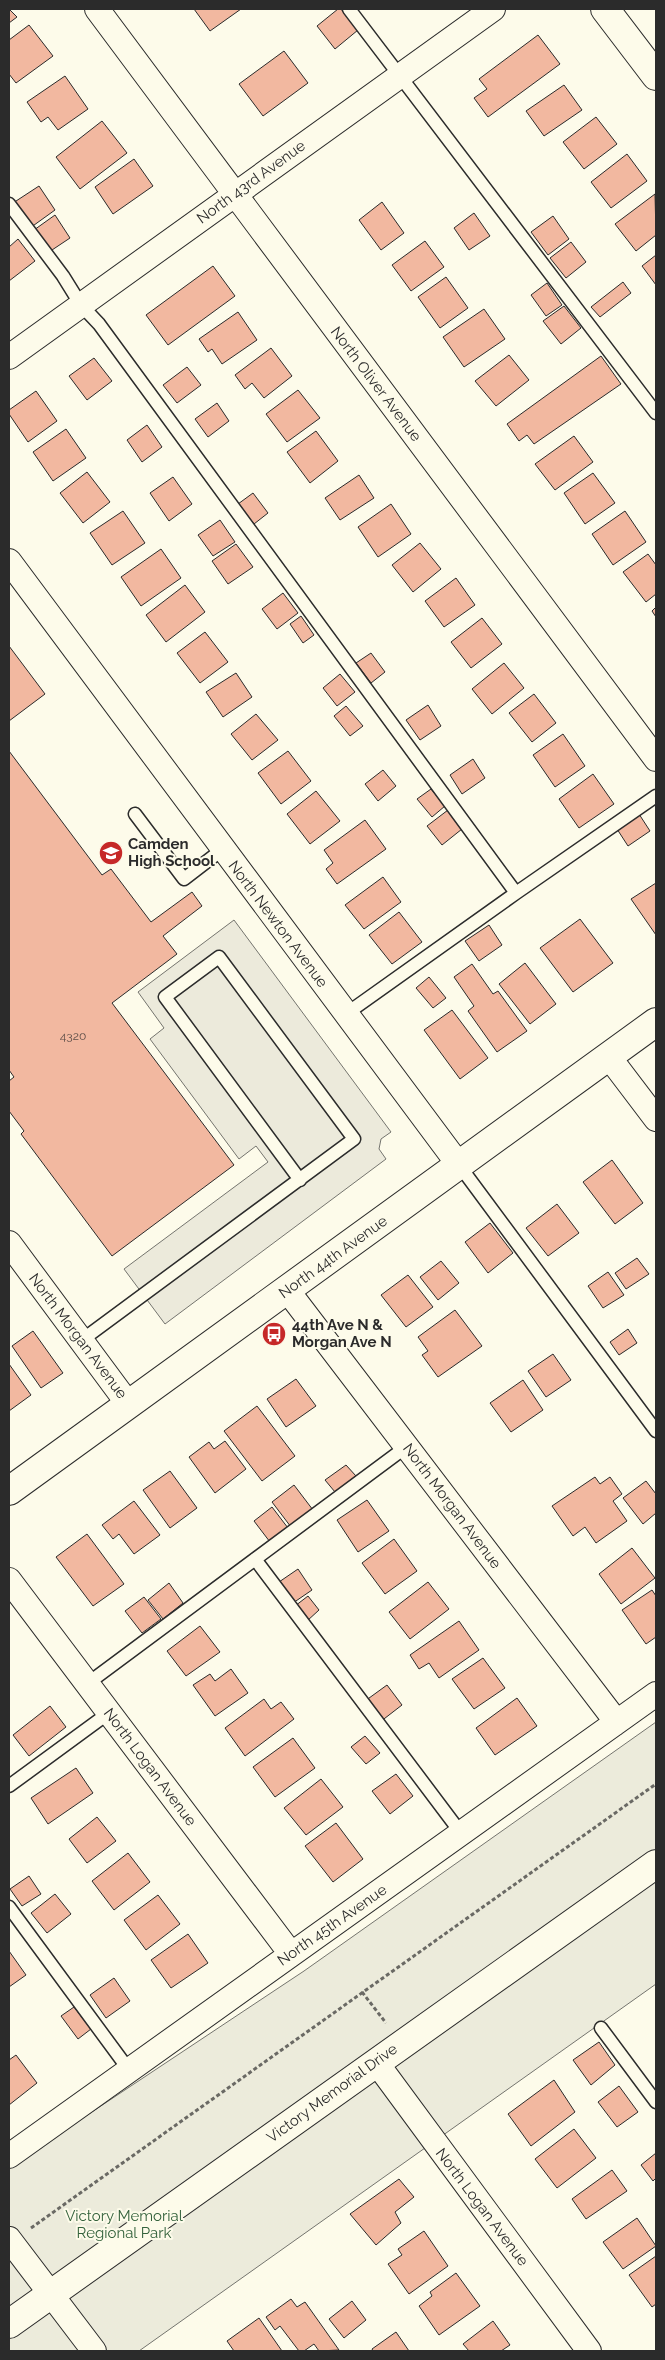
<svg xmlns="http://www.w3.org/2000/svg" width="665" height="2360" font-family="Raleway,sans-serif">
	<rect width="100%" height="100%" fill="#fdfbea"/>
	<path fill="#ecebdb" stroke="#74746e" d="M 656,1722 L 656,1984 L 139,2351 L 9,2351 L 9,2167 L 304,1971 Z"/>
	<path fill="#eceadb" stroke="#74746e" d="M 234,920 L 391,1132 L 381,1139 L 379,1149 L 386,1159 L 165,1324 L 124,1269 L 268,1162 L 256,1146 L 239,1159 L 150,1039 L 164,1028 L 138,992 Z"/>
	<path fill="#f2b8a0" stroke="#2b2b2b" d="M 9,9 L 17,17 L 9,23 Z
		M 194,9 L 241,9 L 210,31 Z
		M 338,9 L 341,9 L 358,30 L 335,49 L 317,26 Z
		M 29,25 L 53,56 L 16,83 L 9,74 L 9,40 Z
		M 538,35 L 560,64 L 488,117 L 474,98 L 487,89 L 479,79 Z
		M 284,51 L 308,83 L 263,116 L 239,84 Z
		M 65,76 L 88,109 L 58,130 L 48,117 L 41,122 L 27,102 Z
		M 564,85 L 582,110 L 544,136 L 526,111 Z
		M 596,117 L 617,144 L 584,169 L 563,142 Z
		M 102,121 L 127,153 L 80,189 L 56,157 Z
		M 627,154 L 647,181 L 611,208 L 591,182 Z
		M 134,159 L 153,186 L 113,214 L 95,187 Z
		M 39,186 L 55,210 L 30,228 L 13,203 Z
		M 655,194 L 656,235 L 636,251 L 615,224 Z
		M 382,202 L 404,233 L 381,250 L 359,220 Z
		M 474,213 L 490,236 L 469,250 L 454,228 Z
		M 55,215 L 70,238 L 49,252 L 34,230 Z
		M 553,216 L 569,239 L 548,255 L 531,232 Z
		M 18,239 L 35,261 L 9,281 L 9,247 Z
		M 425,241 L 444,267 L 411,291 L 392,265 Z
		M 571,242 L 586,262 L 566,278 L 550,258 Z
		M 656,255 L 656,285 L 642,266 Z
		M 213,266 L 235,296 L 168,345 L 146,315 Z
		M 446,277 L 468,308 L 440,328 L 418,297 Z
		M 623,282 L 631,293 L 600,317 L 591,307 Z
		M 547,283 L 562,305 L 546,316 L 531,295 Z
		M 564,306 L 581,328 L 561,344 L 543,321 Z
		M 484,309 L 505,339 L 464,367 L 443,337 Z
		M 238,312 L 257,340 L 222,364 L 212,349 L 208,352 L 199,339 Z
		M 271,348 L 292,376 L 264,398 L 252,383 L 245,389 L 235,375 Z
		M 509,355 L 529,380 L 496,406 L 475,381 Z
		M 601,356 L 621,384 L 534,444 L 527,435 L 519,441 L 507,424 Z
		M 94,358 L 112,381 L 87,400 L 69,376 Z
		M 187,367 L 201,385 L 177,403 L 163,385 Z
		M 298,390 L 320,418 L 287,442 L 266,414 Z
		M 36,391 L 57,421 L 28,442 L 9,414 L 9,410 Z
		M 217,403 L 229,421 L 208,437 L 195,419 Z
		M 147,425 L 162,447 L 142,462 L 127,440 Z
		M 66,429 L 86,458 L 53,481 L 33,452 Z
		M 316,431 L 338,461 L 310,483 L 287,452 Z
		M 574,436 L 593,462 L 555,490 L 535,464 Z
		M 87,472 L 110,502 L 83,523 L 60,493 Z
		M 593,473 L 615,503 L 585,524 L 564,493 Z
		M 359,475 L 374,498 L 340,520 L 325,498 Z
		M 173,477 L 192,504 L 169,521 L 150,493 Z
		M 253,493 L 268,513 L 254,524 L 238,504 Z
		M 391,504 L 411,534 L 378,557 L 358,527 Z
		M 123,511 L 145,543 L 112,565 L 90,533 Z
		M 625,511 L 646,542 L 613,565 L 592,534 Z
		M 220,520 L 235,542 L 213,556 L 198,535 Z
		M 420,543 L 441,569 L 413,592 L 392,565 Z
		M 236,544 L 253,567 L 228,584 L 212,561 Z
		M 161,549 L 181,578 L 141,606 L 121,577 Z
		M 648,554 L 656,565 L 656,594 L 646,602 L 623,572 Z
		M 456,578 L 475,605 L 444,627 L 425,601 Z
		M 185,585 L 205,612 L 166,642 L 146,615 Z
		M 283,593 L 298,613 L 277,629 L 262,609 Z
		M 656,607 L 656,617 L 652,611 Z
		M 301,616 L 314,635 L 303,643 L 290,624 Z
		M 482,618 L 502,644 L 471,668 L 451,642 Z
		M 205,632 L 228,662 L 200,683 L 177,653 Z
		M 9,646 L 45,694 L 9,721 Z
		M 371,653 L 385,672 L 371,683 L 356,663 Z
		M 504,663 L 524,688 L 492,714 L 472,689 Z
		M 236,673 L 252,697 L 223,717 L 206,692 Z
		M 340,674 L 355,692 L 337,706 L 323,688 Z
		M 534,694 L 556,723 L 532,742 L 509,713 Z
		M 428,705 L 441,726 L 420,740 L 406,720 Z
		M 346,706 L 363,726 L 350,736 L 334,716 Z
		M 256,714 L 278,740 L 252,760 L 231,734 Z
		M 563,734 L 585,766 L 555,787 L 533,755 Z
		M 9,751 L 102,875 L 111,869 L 151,922 L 192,892 L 202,906 L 163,936 L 177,954 L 112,1003 L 234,1165 L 112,1256 L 21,1134 L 24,1131 L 9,1111 L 9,1081 L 14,1077 L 9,1070 Z
		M 288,751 L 311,781 L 281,804 L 258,773 Z
		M 473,759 L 485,778 L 462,794 L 450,775 Z
		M 383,770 L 396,786 L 378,801 L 365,784 Z
		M 593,774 L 614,804 L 579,828 L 559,799 Z
		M 431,789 L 445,806 L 432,817 L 417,799 Z
		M 316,791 L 340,821 L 310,844 L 287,814 Z
		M 448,810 L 462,829 L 442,845 L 427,826 Z
		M 639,814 L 650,831 L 628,846 L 617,829 Z
		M 365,820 L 386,849 L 337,884 L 326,869 L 333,863 L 324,850 Z
		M 383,877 L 401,902 L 364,929 L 345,905 Z
		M 656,883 L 656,935 L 631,899 Z
		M 399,912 L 422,942 L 392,964 L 369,935 Z
		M 580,919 L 613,963 L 573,992 L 540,948 Z
		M 489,925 L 502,945 L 479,961 L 465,941 Z
		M 525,963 L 556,1004 L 530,1024 L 499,984 Z
		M 472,964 L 493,994 L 498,991 L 527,1031 L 497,1052 L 468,1011 L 474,1006 L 454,977 Z
		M 429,977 L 446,998 L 433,1008 L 416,988 Z
		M 452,1010 L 488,1058 L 460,1079 L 424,1030 Z
		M 612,1160 L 643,1203 L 615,1224 L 583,1182 Z
		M 557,1204 L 579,1233 L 548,1256 L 526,1228 Z
		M 490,1223 L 513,1253 L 488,1273 L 465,1242 Z
		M 637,1258 L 649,1274 L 626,1289 L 615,1273 Z
		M 441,1261 L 459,1283 L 438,1300 L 420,1277 Z
		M 608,1272 L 624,1295 L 603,1308 L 588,1286 Z
		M 408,1275 L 433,1307 L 406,1327 L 381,1295 Z
		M 455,1310 L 482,1346 L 438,1377 L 422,1355 L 428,1351 L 418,1337 Z
		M 628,1329 L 637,1343 L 619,1355 L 610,1342 Z
		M 33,1331 L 63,1373 L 41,1388 L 12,1346 Z
		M 553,1354 L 571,1380 L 546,1397 L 528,1371 Z
		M 9,1364 L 31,1395 L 9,1411 Z
		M 296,1379 L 316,1406 L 286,1427 L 267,1399 Z
		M 523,1380 L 543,1410 L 511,1432 L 490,1403 Z
		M 257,1406 L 295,1456 L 262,1481 L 224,1431 Z
		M 225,1441 L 246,1469 L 215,1493 L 189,1457 L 209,1442 L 214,1449 Z
		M 346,1465 L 356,1476 L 335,1492 L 325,1480 Z
		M 170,1471 L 197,1508 L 170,1528 L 143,1490 Z
		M 595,1477 L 600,1484 L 610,1477 L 622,1494 L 613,1501 L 627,1521 L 596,1543 L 585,1527 L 573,1536 L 552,1506 Z
		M 646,1481 L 656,1494 L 656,1513 L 643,1524 L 623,1498 Z
		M 294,1485 L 313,1510 L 291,1527 L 272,1502 Z
		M 367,1500 L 389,1531 L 358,1552 L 337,1520 Z
		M 134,1501 L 160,1535 L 134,1554 L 119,1534 L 113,1539 L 102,1525 Z
		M 272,1507 L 288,1528 L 270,1542 L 254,1521 Z
		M 87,1534 L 124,1584 L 93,1606 L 56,1557 Z
		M 394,1539 L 417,1571 L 385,1594 L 362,1563 Z
		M 632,1548 L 655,1578 L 621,1604 L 599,1574 Z
		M 298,1569 L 312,1590 L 293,1603 L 279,1582 Z
		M 428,1582 L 449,1609 L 410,1639 L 389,1612 Z
		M 169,1583 L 183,1603 L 163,1619 L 148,1600 Z
		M 652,1590 L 656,1596 L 656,1637 L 646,1644 L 622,1610 Z
		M 308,1596 L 319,1610 L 307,1621 L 295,1606 Z
		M 144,1597 L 161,1619 L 142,1633 L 125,1611 Z
		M 459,1621 L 479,1650 L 439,1678 L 429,1663 L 419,1669 L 410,1655 Z
		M 200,1626 L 220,1652 L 186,1676 L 167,1651 Z
		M 483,1658 L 505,1688 L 474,1709 L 452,1679 Z
		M 231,1669 L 248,1693 L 215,1716 L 193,1685 L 210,1674 L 215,1681 Z
		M 387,1685 L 402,1705 L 380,1722 L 365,1701 Z
		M 517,1698 L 537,1726 L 495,1755 L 476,1728 Z
		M 264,1699 L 271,1709 L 281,1702 L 294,1719 L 245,1756 L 225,1728 Z
		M 50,1706 L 66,1727 L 29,1756 L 13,1735 Z
		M 365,1736 L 380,1753 L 366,1764 L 351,1747 Z
		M 293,1738 L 315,1768 L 275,1797 L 253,1767 Z
		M 76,1768 L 93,1793 L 48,1824 L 31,1798 Z
		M 396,1774 L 413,1796 L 390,1814 L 372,1791 Z
		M 321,1779 L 343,1807 L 306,1835 L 284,1808 Z
		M 97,1817 L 116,1841 L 87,1863 L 69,1839 Z
		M 336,1823 L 363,1859 L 333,1882 L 305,1846 Z
		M 128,1853 L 150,1882 L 114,1910 L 92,1881 Z
		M 29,1876 L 41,1894 L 22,1906 L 10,1889 Z
		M 55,1894 L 71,1914 L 47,1933 L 31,1913 Z
		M 158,1895 L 180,1924 L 146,1950 L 124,1920 Z
		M 188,1934 L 208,1963 L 171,1988 L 151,1960 Z
		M 9,1951 L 26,1975 L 9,1987 Z
		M 114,1978 L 130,2001 L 106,2018 L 90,1995 Z
		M 74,2007 L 91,2029 L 78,2039 L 61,2016 Z
		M 599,2042 L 615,2065 L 591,2085 L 573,2060 Z
		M 16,2055 L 37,2083 L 9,2105 L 9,2060 Z
		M 554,2080 L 575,2112 L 531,2146 L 508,2114 Z
		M 619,2086 L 638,2112 L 617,2127 L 598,2102 Z
		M 574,2129 L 596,2158 L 557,2188 L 535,2159 Z
		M 656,2153 L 656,2178 L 653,2181 L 641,2165 Z
		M 612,2170 L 627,2191 L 586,2219 L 572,2199 Z
		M 399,2179 L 414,2197 L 395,2212 L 401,2223 L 376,2245 L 350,2214 Z
		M 637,2218 L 656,2246 L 623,2269 L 603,2242 Z
		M 424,2231 L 448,2266 L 409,2294 L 388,2264 L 402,2255 L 398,2249 Z
		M 656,2256 L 656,2304 L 652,2307 L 629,2275 Z
		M 456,2273 L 480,2306 L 439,2335 L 419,2306 L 432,2296 L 430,2292 Z
		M 291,2299 L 297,2307 L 305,2302 L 339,2350 L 319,2351 L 314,2344 L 304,2351 L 299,2351 L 280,2326 L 275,2330 L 266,2317 Z
		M 352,2301 L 366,2320 L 344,2338 L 329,2319 Z
		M 259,2318 L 282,2351 L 234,2351 L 227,2341 Z
		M 493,2321 L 510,2345 L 501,2351 L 469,2351 L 463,2344 Z
		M 396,2332 L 409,2351 L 373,2351 L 372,2349 Z"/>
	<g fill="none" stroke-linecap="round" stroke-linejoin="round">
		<g stroke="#2b2b2b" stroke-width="15">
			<path id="service" d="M 349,9 L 656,413
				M 9,204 L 63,276 L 81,305 L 99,324 L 516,893
				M 135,814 L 184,879 L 223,849
				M 346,1014 L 516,893 L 656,796
				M 459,1165 L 656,1431
				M 82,1340 L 354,1139 L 219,957 L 165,997 L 300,1180
				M 255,1559 L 461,1833
				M 87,1684 L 406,1447
				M 9,1786 L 110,1712
				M 9,1907 L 129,2070
				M 601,2028 L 656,2102"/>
		</g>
		<g stroke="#2b2b2b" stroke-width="26">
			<path id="minor" d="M 97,9 L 656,759
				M 9,357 L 493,9
				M 9,561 L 459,1165
				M 609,1057 L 656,1119
				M 9,1243 L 129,1405
				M 287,1290 L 612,1716 L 614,1724
				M 9,1580 L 291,1954
				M 376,2062 L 589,2351
				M 9,2156 L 656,1694
				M 9,2239 L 94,2351"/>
		</g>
		<g stroke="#2b2b2b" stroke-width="30">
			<path id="tertiary" d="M 9,1491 L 656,1022
				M 9,2324 L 656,1864"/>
		</g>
		<g stroke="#2b2b2b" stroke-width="30">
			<path id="secondary" d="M 605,9 L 656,76"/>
		</g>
		<path stroke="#6a6964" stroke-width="3" stroke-dasharray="4 2.5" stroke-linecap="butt" d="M 362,1992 L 386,2023
			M 31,2228 L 656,1784"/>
		<use href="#service" stroke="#fdfbea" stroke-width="12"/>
		<use href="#minor" stroke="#fdfbea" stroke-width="24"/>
		<use href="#tertiary" stroke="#fdfbea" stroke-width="28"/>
		<use href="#secondary" stroke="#fdfbea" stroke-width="28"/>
	</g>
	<defs>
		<g id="school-disc" transform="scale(1.25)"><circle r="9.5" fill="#c62828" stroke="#fdfbea"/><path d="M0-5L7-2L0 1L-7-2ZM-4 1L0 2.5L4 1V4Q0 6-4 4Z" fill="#fff"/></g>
		<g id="bus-disc" transform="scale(1.25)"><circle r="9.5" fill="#c62828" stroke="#fdfbea"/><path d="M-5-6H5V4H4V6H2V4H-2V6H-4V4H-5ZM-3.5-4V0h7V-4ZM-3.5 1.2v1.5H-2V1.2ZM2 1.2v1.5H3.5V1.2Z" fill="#fff"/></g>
	</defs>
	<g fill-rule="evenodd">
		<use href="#school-disc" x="111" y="853"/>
		<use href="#bus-disc" x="274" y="1334"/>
	</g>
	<g text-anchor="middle" stroke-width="4" stroke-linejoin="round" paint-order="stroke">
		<g font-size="12" fill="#5d4e48">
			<text x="73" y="1040">4320</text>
		</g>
		<g font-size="15" fill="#2b2b2b" stroke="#fdfbea">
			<text transform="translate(251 182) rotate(-36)" y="5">North 43rd Avenue</text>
			<text transform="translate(376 384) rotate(53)" y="5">North Oliver Avenue</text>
			<text transform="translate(278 924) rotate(53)" y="5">North Newton Avenue</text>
			<text transform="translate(333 1257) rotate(-36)" y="5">North 44th Avenue</text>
			<text transform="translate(78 1336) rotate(53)" y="5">North Morgan Avenue</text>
			<text transform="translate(452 1506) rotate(53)" y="5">North Morgan Avenue</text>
			<text transform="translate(150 1767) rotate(53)" y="5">North Logan Avenue</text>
			<text transform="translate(332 1925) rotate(-35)" y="5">North 45th Avenue</text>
			<text transform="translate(332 2093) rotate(-36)" y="5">Victory Memorial Drive</text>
			<text transform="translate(482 2207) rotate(53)" y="5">North Logan Avenue</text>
		</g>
		<g font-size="15" font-weight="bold" fill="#2b2b2b" stroke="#fdfbea" text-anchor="start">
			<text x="128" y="849">Camden<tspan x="128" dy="17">High School</tspan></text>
			<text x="292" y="1330">44th Ave N &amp;<tspan x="292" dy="17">Morgan Ave N</tspan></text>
		</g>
		<g font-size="15" fill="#34623c" stroke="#fdfbea">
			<text x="124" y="2221">Victory Memorial<tspan x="124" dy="17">Regional Park</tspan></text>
		</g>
	</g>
	<rect width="665" height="2360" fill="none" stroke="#2b2b2b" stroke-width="20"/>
</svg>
